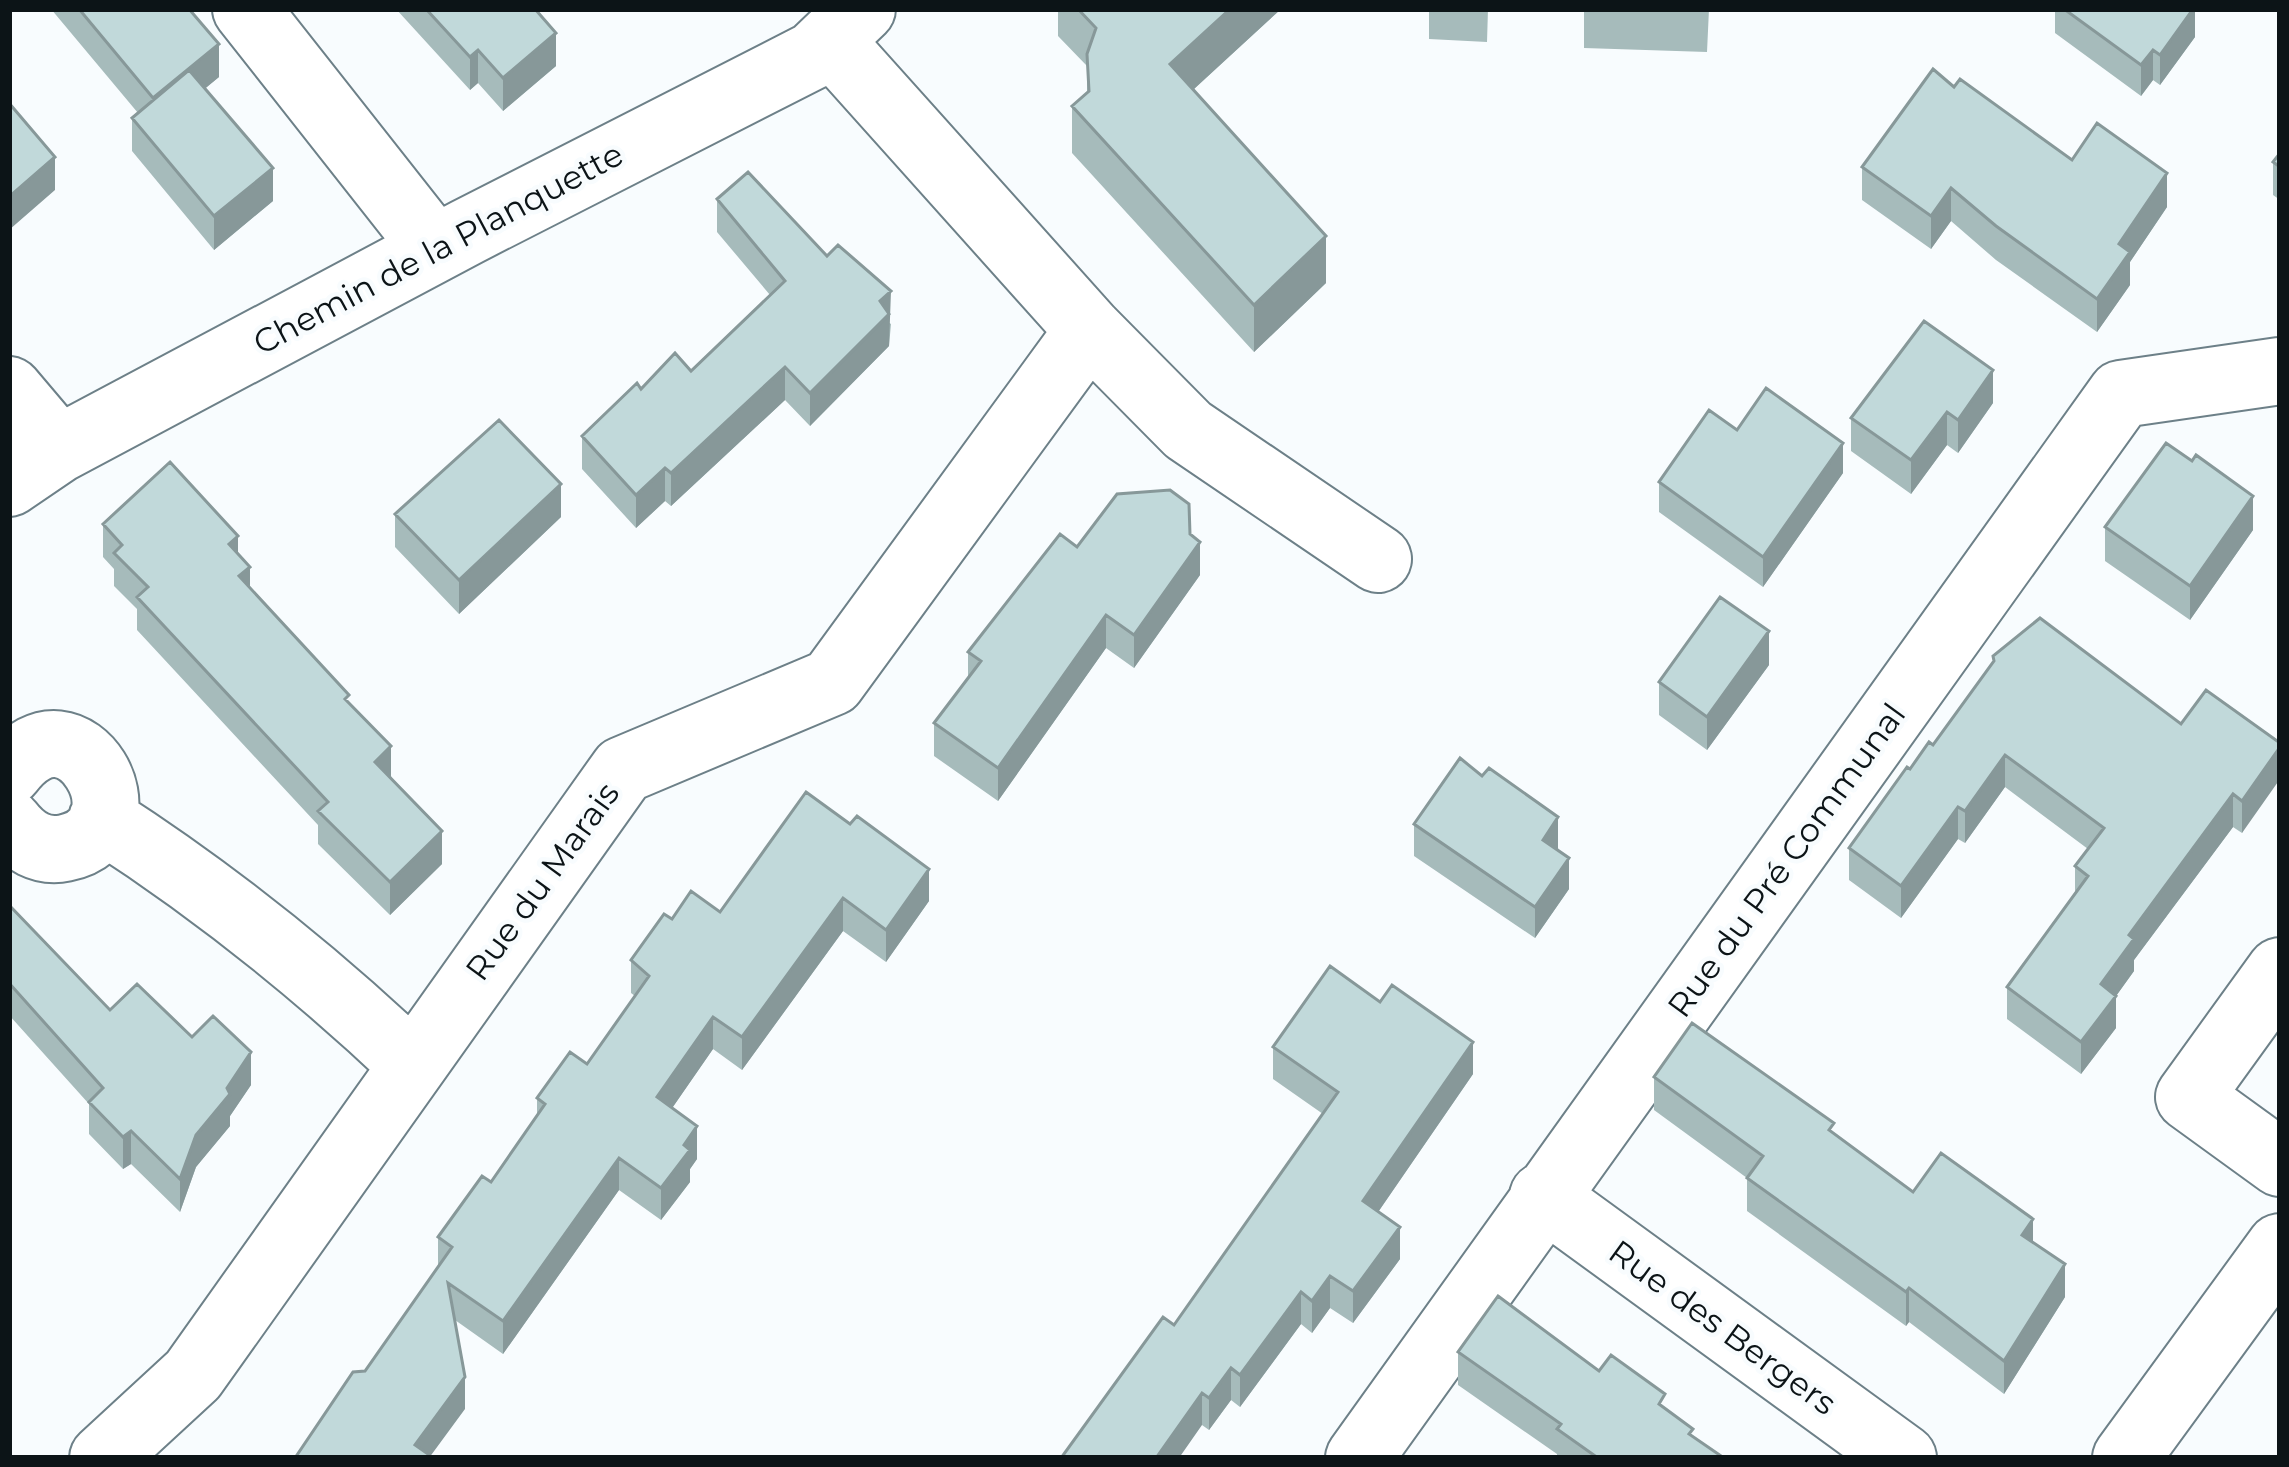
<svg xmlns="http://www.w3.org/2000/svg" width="2289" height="1467" font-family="Montserrat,sans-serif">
	<rect width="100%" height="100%" fill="#f8fcfe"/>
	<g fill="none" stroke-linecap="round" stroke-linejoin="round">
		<g stroke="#6d8088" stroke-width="70">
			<path id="minor" d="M 246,9 L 435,249
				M 830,41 L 1089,330 L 1188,430 L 1378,559
				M 9,390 L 59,449
				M 9,483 L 59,449 L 467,232 L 814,55 L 862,9
				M 9,772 C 74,684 156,830 65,848 C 41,853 23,841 9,823
				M 102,819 C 211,889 317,974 411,1063
				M 2280,971 L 2189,1097 L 2280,1163
				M 1543,1196 L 1903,1458
				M 103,1458 L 193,1375 L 623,770 L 832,682 L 1089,330
				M 1359,1458 L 2121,394 L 2280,371
				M 2126,1458 L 2280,1247"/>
		</g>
		<use href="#minor" stroke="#fff" stroke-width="66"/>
	</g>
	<path fill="#a6bbbb" d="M 51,9 L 189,9 L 219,77 L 205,88 L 273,201 L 214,250 L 132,151 L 132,118 L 138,113 Z
		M 396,9 L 535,9 L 556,66 L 503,111 L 478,83 L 470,90 Z
		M 1058,9 L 1281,9 L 1194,89 L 1326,283 L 1254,352 L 1072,153 L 1072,106 L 1087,93 L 1087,66 L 1058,36 Z
		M 1429,9 L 1488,9 L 1487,42 L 1429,39 Z
		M 1584,9 L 1709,9 L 1707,52 L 1584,48 Z
		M 2055,9 L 2195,9 L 2195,37 L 2160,85 L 2153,80 L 2141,96 L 2055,33 Z
		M 1954,87 L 2072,160 L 2167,207 L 2130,262 L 2130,285 L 2097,332 L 1996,260 L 1951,221 L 1931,249 L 1862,200 L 1862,167 Z
		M 2280,153 L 2280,200 L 2273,195 L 2273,162 Z
		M 717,199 L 891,324 L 889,346 L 810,426 L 785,400 L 671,506 L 665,501 L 636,528 L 582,469 L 582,436 L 641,389 L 691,371 L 770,295 L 717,232 Z
		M 1993,403 L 1958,453 L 1947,445 L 1911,494 L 1851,451 L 1851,418 Z
		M 1737,430 L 1843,473 L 1763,587 L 1659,512 L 1659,482 Z
		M 395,514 L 561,517 L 459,614 L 395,547 Z
		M 103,524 L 238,553 L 250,588 L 349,704 L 442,864 L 390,915 L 318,844 L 318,825 L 137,630 L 137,609 L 114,586 L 114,569 L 103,557 Z
		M 2105,527 L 2253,530 L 2190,620 L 2105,561 Z
		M 1190,534 L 1200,575 L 1134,668 L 1106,648 L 998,801 L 934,756 L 934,723 L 968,678 L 968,652 L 1077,547 Z
		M 1769,665 L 1707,750 L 1659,715 L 1659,682 Z
		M 2181,724 L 2280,743 L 2242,833 L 2233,827 L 2134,960 L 2134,971 L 2116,996 L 2116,1028 L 2081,1074 L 2007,1019 L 2007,987 L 2075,893 L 2075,866 L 2088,849 L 2005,787 L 1965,843 L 1958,839 L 1901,918 L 1849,880 L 1849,848 L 1910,769 L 1933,745 Z
		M 806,792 L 929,901 L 886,962 L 843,931 L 742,1070 L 713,1049 L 672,1108 L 697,1159 L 690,1169 L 690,1182 L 661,1220 L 619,1190 L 503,1354 L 455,1320 L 465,1409 L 365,1371 L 438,1266 L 438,1237 L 491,1182 L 537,1117 L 537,1098 L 587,1064 L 635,996 L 631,993 L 631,960 L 672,919 L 720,912 Z
		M 1414,824 L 1558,848 L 1569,889 L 1535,938 L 1414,856 Z
		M 9,905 L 110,1010 L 192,1037 L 251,1085 L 230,1116 L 230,1126 L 196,1167 L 180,1212 L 131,1164 L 123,1169 L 89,1134 L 89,1104 L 9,1015 Z
		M 1273,1047 L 1473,1074 L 1378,1212 L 1400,1259 L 1353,1323 L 1330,1308 L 1312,1333 L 1301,1324 L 1240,1407 L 1231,1400 L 1209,1430 L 1202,1425 L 1174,1325 L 1323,1114 L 1273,1079 Z
		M 1654,1077 L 1834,1134 L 1913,1192 L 2033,1243 L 2065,1297 L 2004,1394 L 1909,1322 L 1906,1326 L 1747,1211 L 1747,1178 L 1654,1110 Z
		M 1458,1352 L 1599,1371 L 1665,1408 L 1693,1436 L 1724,1458 L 1557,1458 L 1557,1454 L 1458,1385 Z"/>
	<path fill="#879899" d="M 1230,9 L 1281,9 L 1170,111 L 1170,64 Z
		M 2193,9 L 2195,9 L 2195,37 L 2160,85 L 2160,55 Z
		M 556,33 L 556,66 L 503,111 L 503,78 Z
		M 219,44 L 219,77 L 153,132 L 153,98 Z
		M 478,50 L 478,83 L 470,90 L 470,57 Z
		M 2153,50 L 2153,80 L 2141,96 L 2141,65 Z
		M 55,157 L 55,190 L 9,230 L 9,197 Z
		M 273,168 L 273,201 L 214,250 L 214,216 Z
		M 2167,173 L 2167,207 L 2130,262 L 2130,285 L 2097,332 L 2097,299 L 2119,244 Z
		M 1951,188 L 1951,221 L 1931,249 L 1931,216 Z
		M 1326,236 L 1326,283 L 1254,352 L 1254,305 Z
		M 891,291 L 889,346 L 810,426 L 810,393 L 880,301 Z
		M 785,367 L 785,400 L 671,506 L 671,473 Z
		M 1993,370 L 1993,403 L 1958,453 L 1958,420 Z
		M 1947,412 L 1947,445 L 1911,494 L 1911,460 Z
		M 1843,443 L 1843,473 L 1763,587 L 1763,557 Z
		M 665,468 L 665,501 L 636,528 L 636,495 Z
		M 561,484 L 561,517 L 459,614 L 459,580 Z
		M 2253,496 L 2253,530 L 2190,620 L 2190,586 Z
		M 238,536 L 238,569 L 229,544 Z
		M 1200,542 L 1200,575 L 1134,668 L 1134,635 Z
		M 250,567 L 250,600 L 239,576 Z
		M 1106,615 L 1106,648 L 998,801 L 998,768 Z
		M 1769,631 L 1769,665 L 1707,750 L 1707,717 Z
		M 391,746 L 391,779 L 375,762 Z
		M 2280,747 L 2280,779 L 2242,833 L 2242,801 Z
		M 2005,755 L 2005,787 L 1965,843 L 1965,811 Z
		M 2233,794 L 2233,827 L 2134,960 L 2134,971 L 2106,1010 L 2116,996 L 2116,1028 L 2081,1074 L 2081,1042 L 2101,984 L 2129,935 Z
		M 1958,807 L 1958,839 L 1901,918 L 1901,886 Z
		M 1558,817 L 1558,848 L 1543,871 L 1543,840 Z
		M 442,831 L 442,864 L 390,915 L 390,882 Z
		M 1569,858 L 1569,889 L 1535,938 L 1535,907 Z
		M 929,869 L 929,901 L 886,962 L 886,930 Z
		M 843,898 L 843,931 L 742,1070 L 742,1037 Z
		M 713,1017 L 713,1049 L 657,1130 L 657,1097 Z
		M 1473,1042 L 1473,1074 L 1363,1234 L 1363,1201 Z
		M 251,1052 L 251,1085 L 230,1116 L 230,1126 L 196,1167 L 180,1212 L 180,1179 L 196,1135 Z
		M 697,1126 L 697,1159 L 690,1169 L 690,1182 L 661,1220 L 661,1188 L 684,1145 Z
		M 131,1131 L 131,1164 L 123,1169 L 123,1137 Z
		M 619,1158 L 619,1190 L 503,1354 L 503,1321 Z
		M 2033,1219 L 2033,1253 L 2022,1235 Z
		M 1400,1227 L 1400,1259 L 1353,1323 L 1353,1291 Z
		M 2065,1264 L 2065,1297 L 2004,1394 L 2004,1361 Z
		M 1330,1276 L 1330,1308 L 1312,1333 L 1312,1301 Z
		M 1909,1288 L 1909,1322 L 1906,1326 L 1906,1292 Z
		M 1301,1292 L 1301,1324 L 1240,1407 L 1240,1375 Z
		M 1231,1368 L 1231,1400 L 1209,1430 L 1209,1398 Z
		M 465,1377 L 465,1409 L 429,1458 L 415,1458 L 415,1445 Z
		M 1202,1393 L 1202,1425 L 1179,1458 L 1156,1458 Z"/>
	<path fill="#c1d9da" stroke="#879899" stroke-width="3" d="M 79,9 L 189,9 L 219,44 L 153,98 Z
		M 426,9 L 535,9 L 556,33 L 503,78 L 478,50 L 470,57 Z
		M 1078,9 L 1230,9 L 1170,64 L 1326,236 L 1254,305 L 1072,106 L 1089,91 L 1087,54 L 1096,28 Z
		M 2064,9 L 2193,9 L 2160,55 L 2153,50 L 2141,65 Z
		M 1933,69 L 1954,87 L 1960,79 L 2072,160 L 2097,123 L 2167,173 L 2119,244 L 2130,252 L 2097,299 L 1996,226 L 1951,188 L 1931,216 L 1862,167 Z
		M 189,70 L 273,168 L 214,216 L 132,118 Z
		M 9,103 L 55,157 L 9,197 Z
		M 2280,153 L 2280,167 L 2273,162 Z
		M 748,172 L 827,256 L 838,245 L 891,291 L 880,301 L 889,314 L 810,393 L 785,367 L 671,473 L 665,468 L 636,495 L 582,436 L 637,383 L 641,389 L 675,353 L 691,371 L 785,281 L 717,199 Z
		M 1924,321 L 1993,370 L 1958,420 L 1947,412 L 1911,460 L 1851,418 Z
		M 1766,388 L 1843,443 L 1763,557 L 1659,482 L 1709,410 L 1737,430 Z
		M 499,420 L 561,484 L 459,580 L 395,514 Z
		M 2166,443 L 2192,461 L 2196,455 L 2253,496 L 2190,586 L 2105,527 Z
		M 170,462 L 238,536 L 229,544 L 250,567 L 239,576 L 349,695 L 345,699 L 391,746 L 375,762 L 442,831 L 390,882 L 318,811 L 328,802 L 137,597 L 148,587 L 114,553 L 122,545 L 103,524 Z
		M 1170,490 L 1189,504 L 1190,534 L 1200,542 L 1134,635 L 1106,615 L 998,768 L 934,723 L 981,661 L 968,652 L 1060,534 L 1077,547 L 1117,494 Z
		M 1720,597 L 1769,631 L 1707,717 L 1659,682 Z
		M 2040,618 L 2181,724 L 2206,690 L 2280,743 L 2280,747 L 2242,801 L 2233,794 L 2129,935 L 2134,939 L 2101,984 L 2116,996 L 2081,1042 L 2007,987 L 2088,876 L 2075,866 L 2104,828 L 2005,755 L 1965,811 L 1958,807 L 1901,886 L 1849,848 L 1907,767 L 1910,769 L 1929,742 L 1933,745 L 1994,661 L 1993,656 Z
		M 1460,758 L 1482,776 L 1489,768 L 1558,817 L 1543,840 L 1569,858 L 1535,907 L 1414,824 Z
		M 806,792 L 850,824 L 857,816 L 929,869 L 886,930 L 843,898 L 742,1037 L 713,1017 L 657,1097 L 697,1126 L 684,1145 L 690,1150 L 661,1188 L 619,1158 L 503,1321 L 448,1283 L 465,1377 L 415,1445 L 428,1454 L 425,1458 L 295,1458 L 353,1372 L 365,1371 L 452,1247 L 438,1237 L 482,1176 L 491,1182 L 545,1104 L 537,1098 L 570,1052 L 587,1064 L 649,976 L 631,960 L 664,914 L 672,919 L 691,891 L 720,912 Z
		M 9,905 L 110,1010 L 137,984 L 192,1037 L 213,1016 L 251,1052 L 227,1088 L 230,1094 L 196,1135 L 180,1179 L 131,1131 L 123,1137 L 89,1102 L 103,1088 L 9,983 Z
		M 1330,966 L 1380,1002 L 1392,985 L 1473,1042 L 1363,1201 L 1400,1227 L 1353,1291 L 1330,1276 L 1312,1301 L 1301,1292 L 1240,1375 L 1231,1368 L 1209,1398 L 1202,1393 L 1156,1458 L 1061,1458 L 1163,1317 L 1174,1325 L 1338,1092 L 1273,1047 Z
		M 1692,1023 L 1834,1123 L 1829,1130 L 1913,1192 L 1941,1153 L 2033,1219 L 2022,1235 L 2065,1264 L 2004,1361 L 1909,1288 L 1906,1292 L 1747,1178 L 1763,1156 L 1654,1077 Z
		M 1498,1296 L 1599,1371 L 1611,1355 L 1665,1394 L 1659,1404 L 1693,1429 L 1689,1434 L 1724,1458 L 1598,1458 L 1557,1429 L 1561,1424 L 1458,1352 Z"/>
	<g text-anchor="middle" stroke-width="9" stroke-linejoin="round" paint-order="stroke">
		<g font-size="33" fill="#0c1417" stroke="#f8fcfe">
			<text transform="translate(438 248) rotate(-28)" y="12">Chemin de la Planquette</text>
			<text transform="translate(1786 860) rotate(-54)" y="12">Rue du Pré Communal</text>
			<text transform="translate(542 881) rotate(-54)" y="12">Rue du Marais</text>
			<text transform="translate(1723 1327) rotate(36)" y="12">Rue des Bergers</text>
		</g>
	</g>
	<rect width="2289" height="1467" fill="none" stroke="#0c1417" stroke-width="24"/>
</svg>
